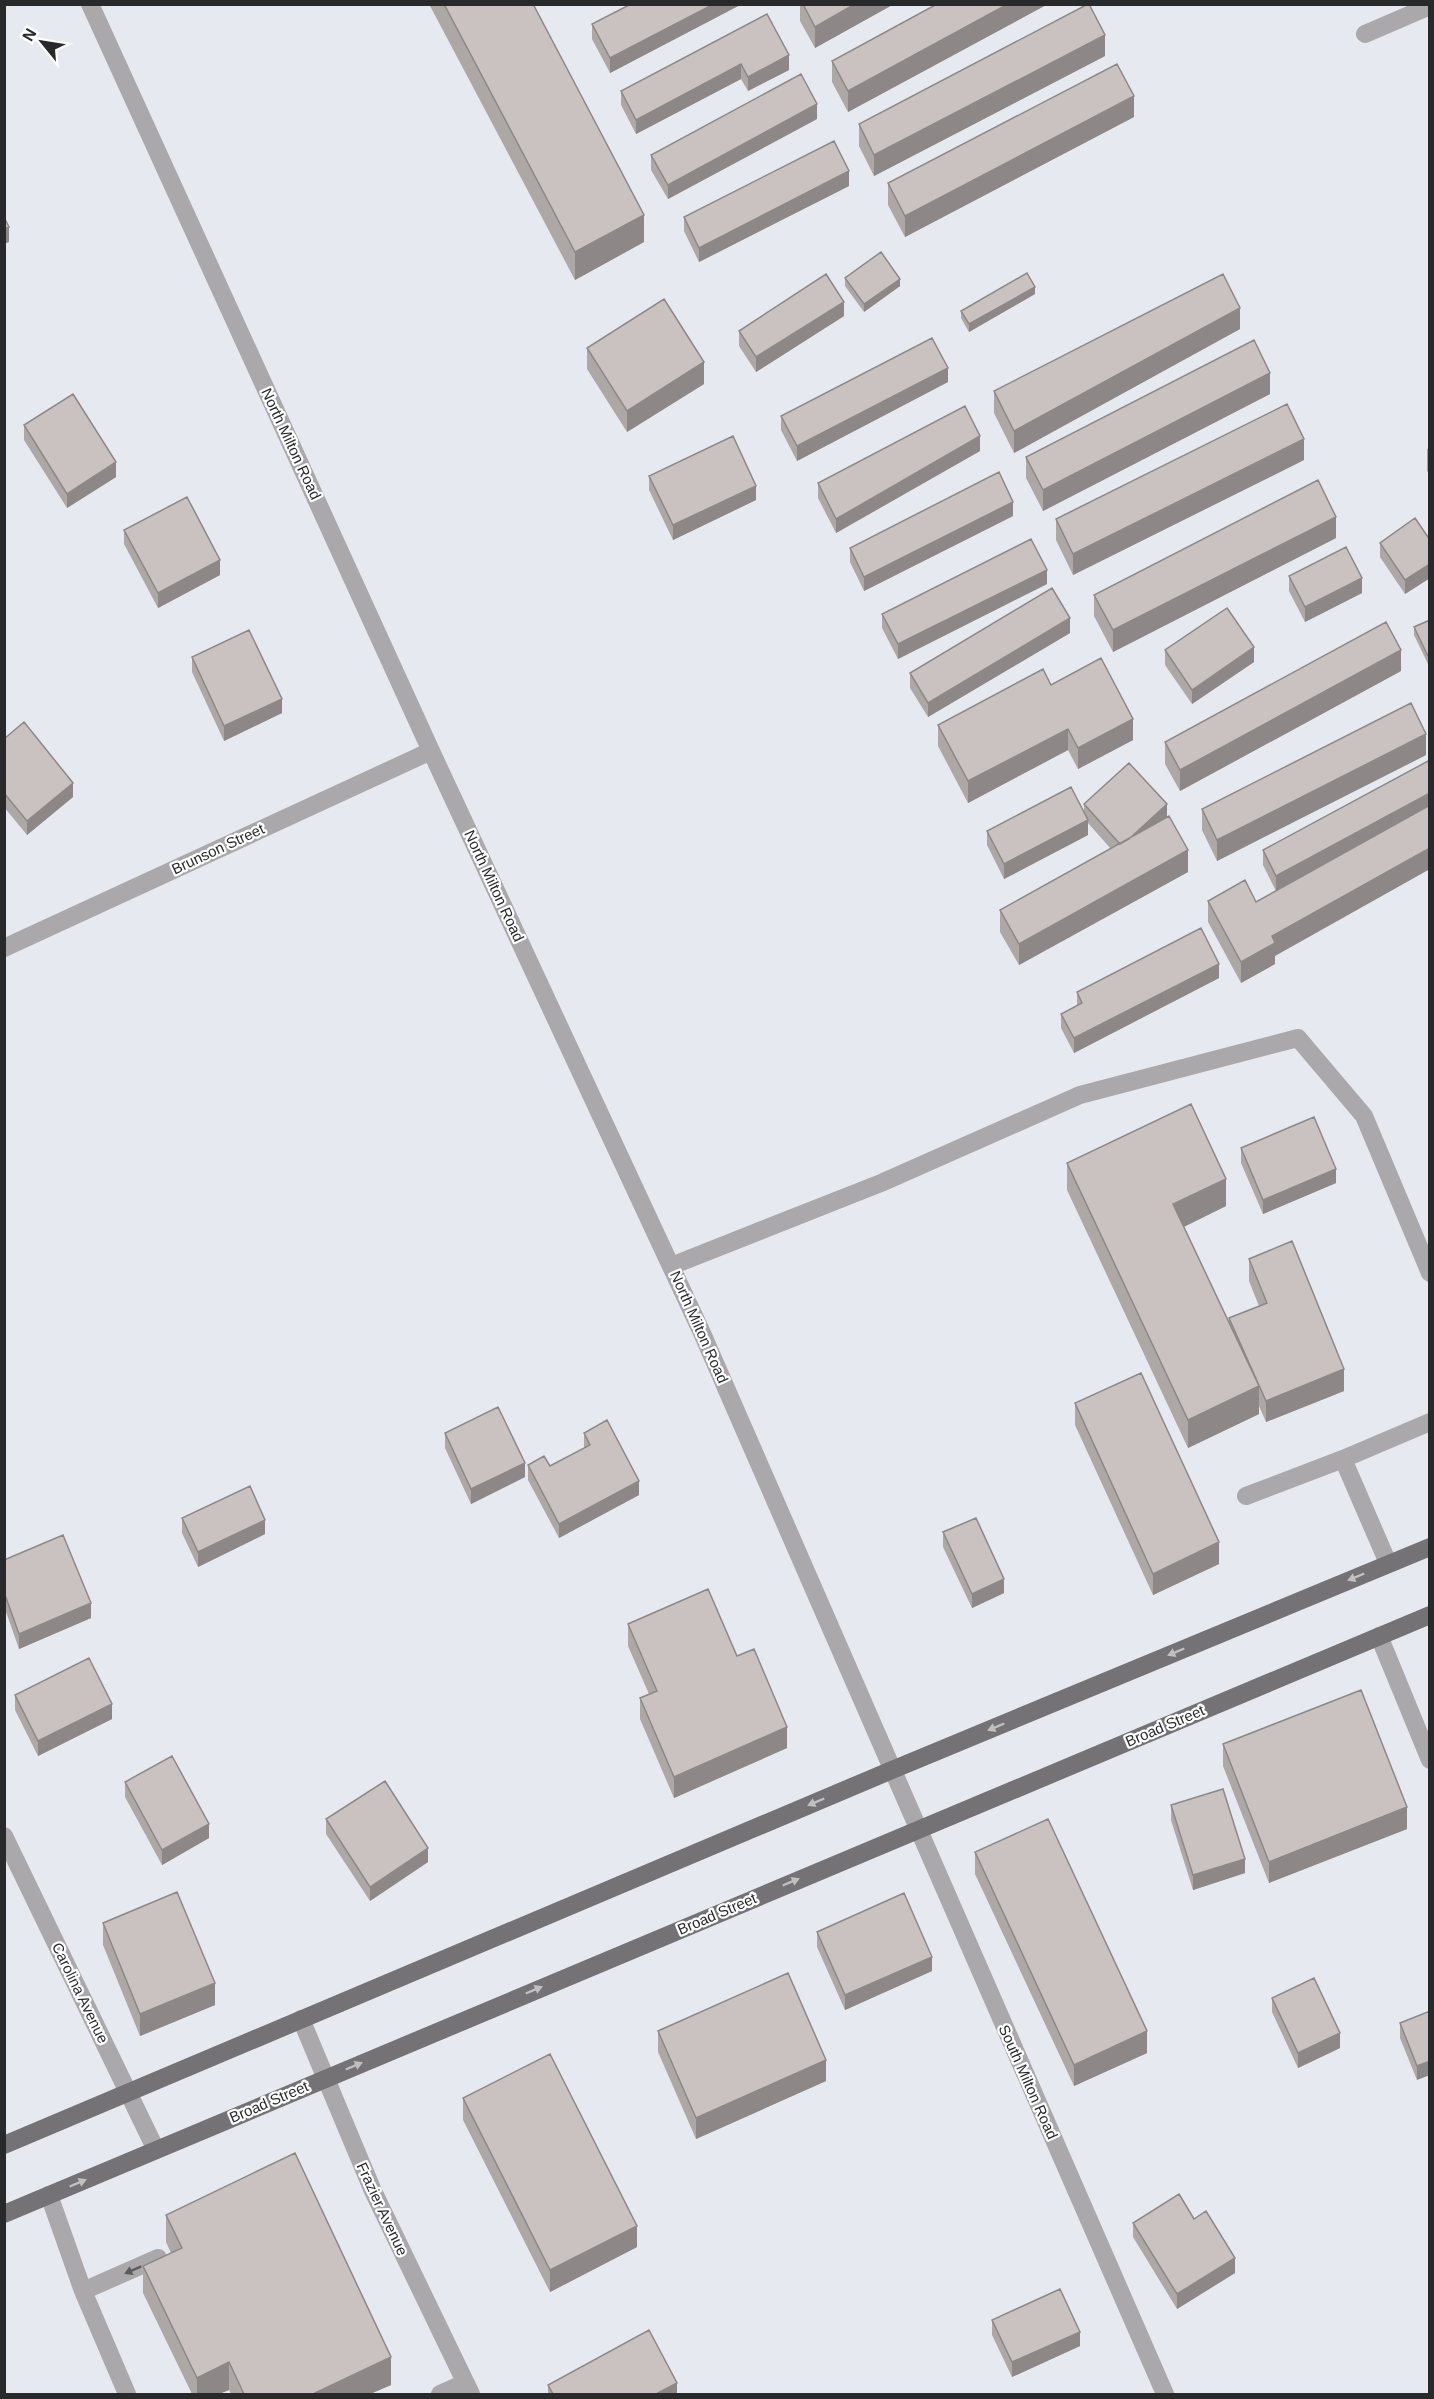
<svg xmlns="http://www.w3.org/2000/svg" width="1434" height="2399" font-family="Helvetica,sans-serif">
	<rect width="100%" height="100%" fill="#e7e9f0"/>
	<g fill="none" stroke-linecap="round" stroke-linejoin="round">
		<path stroke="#aaa8aa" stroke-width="18" d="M 90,4 L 431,751 L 702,1333 L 1165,2394
			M 1365,34 L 1430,6
			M 4,948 L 431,751
			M 671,1266 L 881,1183 L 1080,1095 L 1298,1038 L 1364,1116 L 1430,1273
			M 1343,1459 L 1430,1422
			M 1246,1496 L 1343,1459 L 1388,1563
			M 1379,1636 L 1430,1760
			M 4,1836 L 156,2150
			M 301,2019 L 373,2191 L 471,2394
			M 49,2195 L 83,2291 L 127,2394
			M 83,2291 L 158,2258 L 167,2280
			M 440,2394 L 465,2383"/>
		<path stroke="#757276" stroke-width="18" d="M 4,2145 L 892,1770 L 1430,1547
			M 4,2214 L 1430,1615"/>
	</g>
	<path fill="#ada7a6" d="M 429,4 L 533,4 L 644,242 L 575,280 Z
		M 631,4 L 742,4 L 610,73 L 592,39 L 592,24 Z
		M 800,4 L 894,4 L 815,48 L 800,21 Z
		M 937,4 L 1048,4 L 848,112 L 832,82 L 832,61 Z
		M 767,14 L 789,70 L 748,91 L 741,79 L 636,134 L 621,105 L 621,91 Z
		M 1105,56 L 874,176 L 859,146 L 859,124 Z
		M 1134,117 L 905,237 L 888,205 L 888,183 Z
		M 817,119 L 668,199 L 651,170 L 651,155 Z
		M 849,186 L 699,262 L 684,231 L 684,217 Z
		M 845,278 L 900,286 L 864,312 L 845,286 Z
		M 1035,294 L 969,332 L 961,318 L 961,311 Z
		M 844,316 L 756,372 L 739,346 L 739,331 Z
		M 1240,329 L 1014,453 L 994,413 L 994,391 Z
		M 587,348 L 704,384 L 627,432 L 587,369 Z
		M 948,382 L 797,461 L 781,430 L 781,416 Z
		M 1270,394 L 1043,511 L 1026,478 L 1026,457 Z
		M 24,425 L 116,477 L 67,508 L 24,440 Z
		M 1430,448 L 1430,474 L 1427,471 L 1427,449 Z
		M 980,451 L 836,533 L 818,498 L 818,483 Z
		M 1304,460 L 1073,575 L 1056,540 L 1056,519 Z
		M 649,476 L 756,500 L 673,540 L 649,490 Z
		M 1013,516 L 864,591 L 850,562 L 850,548 Z
		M 124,530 L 220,575 L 158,608 L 124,544 Z
		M 1336,538 L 1113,652 L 1094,616 L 1094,595 Z
		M 1430,540 L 1430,578 L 1405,594 L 1380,557 L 1380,543 Z
		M 1289,576 L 1362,593 L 1305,622 L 1289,591 Z
		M 1047,584 L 898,659 L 882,628 L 882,614 Z
		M 1430,620 L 1428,664 L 1414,635 L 1414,627 Z
		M 1070,633 L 928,717 L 910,688 L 910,673 Z
		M 1165,650 L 1254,662 L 1192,704 L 1165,665 Z
		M 192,657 L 282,713 L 224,741 L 192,672 Z
		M 1401,671 L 1180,791 L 1165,764 L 1165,742 Z
		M 1051,685 L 1133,740 L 1078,769 L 1068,750 L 968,803 L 938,746 L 938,725 Z
		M 4,739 L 73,797 L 27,835 L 4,807 Z
		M 1426,755 L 1217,861 L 1202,830 L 1202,809 Z
		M 1430,760 L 1275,956 L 1275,964 L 1241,983 L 1208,922 L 1208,901 L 1256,902 L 1276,891 L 1263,865 L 1263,850 Z
		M 1084,804 L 1167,818 L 1188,872 L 1019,965 L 1000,932 L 1000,910 L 1111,849 L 1088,823 L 1088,835 L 1004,879 L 987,845 L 987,831 L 1084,813 Z
		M 1219,978 L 1074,1053 L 1061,1028 L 1061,1014 L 1077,1006 L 1077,992 Z
		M 1241,1148 L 1336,1183 L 1263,1214 L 1241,1163 Z
		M 1067,1163 L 1226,1206 L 1184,1227 L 1229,1324 L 1229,1318 L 1259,1306 L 1249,1281 L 1249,1259 L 1344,1391 L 1266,1422 L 1259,1406 L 1259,1414 L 1188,1448 L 1067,1190 Z
		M 1075,1403 L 1219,1564 L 1153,1595 L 1075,1425 Z
		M 445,1433 L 525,1477 L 471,1504 L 445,1448 Z
		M 584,1433 L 639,1495 L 559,1538 L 528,1480 L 528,1465 L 550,1466 L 584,1448 Z
		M 182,1518 L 265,1534 L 198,1567 L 182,1533 Z
		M 943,1532 L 1004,1593 L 972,1608 L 943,1547 Z
		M 4,1560 L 91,1618 L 19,1649 L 4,1606 Z
		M 628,1624 L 787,1748 L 674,1798 L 640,1719 L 640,1698 L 649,1694 L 628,1646 Z
		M 15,1695 L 112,1719 L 38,1756 L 15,1710 Z
		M 1223,1744 L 1407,1829 L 1269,1883 L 1223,1766 Z
		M 125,1782 L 209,1838 L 162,1865 L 125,1797 Z
		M 1171,1805 L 1245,1873 L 1193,1890 L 1171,1820 Z
		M 326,1819 L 428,1862 L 370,1901 L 326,1834 Z
		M 975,1852 L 1147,2053 L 1074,2086 L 975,1874 Z
		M 103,1923 L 215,2005 L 140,2036 L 103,1945 Z
		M 817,1932 L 932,1971 L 845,2010 L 817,1947 Z
		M 1272,1998 L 1340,2048 L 1298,2068 L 1272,2012 Z
		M 1430,2011 L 1417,2080 L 1400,2038 L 1400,2023 Z
		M 658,2031 L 826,2081 L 696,2139 L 658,2052 Z
		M 463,2098 L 637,2247 L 550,2292 L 463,2120 Z
		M 166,2215 L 391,2385 L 370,2394 L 231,2394 L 229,2390 L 219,2394 L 192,2394 L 143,2293 L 143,2266 L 171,2253 L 166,2242 Z
		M 1194,2219 L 1235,2273 L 1177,2309 L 1133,2237 L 1133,2223 Z
		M 992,2320 L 1080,2346 L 1012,2377 L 992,2335 Z
		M 548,2385 L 677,2394 L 548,2394 Z"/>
	<path fill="#8d8887" d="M 714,4 L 742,4 L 610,73 L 610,58 Z
		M 855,4 L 894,4 L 815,48 L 815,27 Z
		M 1008,4 L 1048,4 L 848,112 L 848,91 Z
		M 1105,35 L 1105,56 L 874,176 L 874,155 Z
		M 789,55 L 789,70 L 748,91 L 748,77 Z
		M 741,64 L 741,79 L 636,134 L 636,120 Z
		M 1134,96 L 1134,117 L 905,237 L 905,216 Z
		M 817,104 L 817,119 L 668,199 L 668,185 Z
		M 849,171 L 849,186 L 699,262 L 699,248 Z
		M 644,215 L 644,242 L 575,280 L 575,252 Z
		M 9,227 L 9,242 L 4,244 L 4,229 Z
		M 900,279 L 900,286 L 864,312 L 864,304 Z
		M 1035,287 L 1035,294 L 969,332 L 969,324 Z
		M 844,302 L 844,316 L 756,372 L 756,357 Z
		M 1240,308 L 1240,329 L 1014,453 L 1014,431 Z
		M 704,362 L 704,384 L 627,432 L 627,411 Z
		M 948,368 L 948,382 L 797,461 L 797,446 Z
		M 1270,373 L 1270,394 L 1043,511 L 1043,490 Z
		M 980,436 L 980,451 L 836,533 L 836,519 Z
		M 1304,439 L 1304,460 L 1073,575 L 1073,554 Z
		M 116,462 L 116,477 L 67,508 L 67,494 Z
		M 756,486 L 756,500 L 673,540 L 673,525 Z
		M 1013,502 L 1013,516 L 864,591 L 864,577 Z
		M 1336,517 L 1336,538 L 1113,652 L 1113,630 Z
		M 220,560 L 220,575 L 158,608 L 158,593 Z
		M 1430,564 L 1430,578 L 1405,594 L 1405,580 Z
		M 1047,570 L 1047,584 L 898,659 L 898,644 Z
		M 1362,578 L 1362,593 L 1305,622 L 1305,607 Z
		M 1070,618 L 1070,633 L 928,717 L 928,703 Z
		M 1254,647 L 1254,662 L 1192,704 L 1192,690 Z
		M 1401,650 L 1401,671 L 1180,791 L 1180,770 Z
		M 282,699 L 282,713 L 224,741 L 224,726 Z
		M 1133,719 L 1133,740 L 1078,769 L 1078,748 Z
		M 1068,729 L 1068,750 L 968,803 L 968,781 Z
		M 1426,734 L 1426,755 L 1217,861 L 1217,840 Z
		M 73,783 L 73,797 L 27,835 L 27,821 Z
		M 1430,793 L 1430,808 L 1276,891 L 1276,876 Z
		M 1167,804 L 1167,818 L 1122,845 Z
		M 1088,820 L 1088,835 L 1004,879 L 1004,864 Z
		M 1430,848 L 1430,869 L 1275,956 L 1275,964 L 1241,983 L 1241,962 L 1272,936 Z
		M 1188,850 L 1188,872 L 1019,965 L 1019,944 Z
		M 1219,964 L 1219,978 L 1074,1053 L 1074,1038 Z
		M 1336,1169 L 1336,1183 L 1263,1214 L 1263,1200 Z
		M 1226,1179 L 1226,1206 L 1173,1232 L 1173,1204 Z
		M 1344,1369 L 1344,1391 L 1266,1422 L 1266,1401 Z
		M 1259,1386 L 1259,1414 L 1188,1448 L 1188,1420 Z
		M 525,1463 L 525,1477 L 471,1504 L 471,1489 Z
		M 639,1481 L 639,1495 L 559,1538 L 559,1524 Z
		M 265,1520 L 265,1534 L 198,1567 L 198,1552 Z
		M 1219,1542 L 1219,1564 L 1153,1595 L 1153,1574 Z
		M 1004,1579 L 1004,1593 L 972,1608 L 972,1594 Z
		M 91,1603 L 91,1618 L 19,1649 L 19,1634 Z
		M 112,1704 L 112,1719 L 38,1756 L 38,1741 Z
		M 787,1727 L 787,1748 L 674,1798 L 674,1777 Z
		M 1407,1807 L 1407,1829 L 1269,1883 L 1269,1862 Z
		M 209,1824 L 209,1838 L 162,1865 L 162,1850 Z
		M 428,1848 L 428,1862 L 370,1901 L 370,1887 Z
		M 1245,1859 L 1245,1873 L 1193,1890 L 1193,1875 Z
		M 932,1957 L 932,1971 L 845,2010 L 845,1995 Z
		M 215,1983 L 215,2005 L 140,2036 L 140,2014 Z
		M 1147,2031 L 1147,2053 L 1074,2086 L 1074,2065 Z
		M 1340,2033 L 1340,2048 L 1298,2068 L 1298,2053 Z
		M 826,2060 L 826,2081 L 696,2139 L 696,2118 Z
		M 1430,2061 L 1430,2075 L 1417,2080 L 1417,2066 Z
		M 637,2226 L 637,2247 L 550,2292 L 550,2270 Z
		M 1235,2258 L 1235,2273 L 1177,2309 L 1177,2294 Z
		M 1080,2332 L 1080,2346 L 1012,2377 L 1012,2362 Z
		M 391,2357 L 391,2385 L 370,2394 L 313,2394 Z
		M 229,2362 L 229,2390 L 219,2394 L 197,2394 L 197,2378 Z
		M 677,2383 L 677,2394 L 656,2394 Z"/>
	<path fill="#c9c2c1" stroke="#8d8887" stroke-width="1.5" d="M 444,4 L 533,4 L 644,215 L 575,252 Z
		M 631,4 L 714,4 L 610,58 L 592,24 Z
		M 803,4 L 855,4 L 815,27 Z
		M 937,4 L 1008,4 L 848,91 L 832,61 Z
		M 1088,4 L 1089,4 L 1105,35 L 874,155 L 859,124 Z
		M 767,14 L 789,55 L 748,77 L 741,64 L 636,120 L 621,91 Z
		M 1117,64 L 1134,96 L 905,216 L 888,183 Z
		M 801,74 L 817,104 L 668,185 L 651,155 Z
		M 834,141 L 849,171 L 699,248 L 684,217 Z
		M 4,217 L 9,227 L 4,229 Z
		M 881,252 L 900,279 L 864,304 L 845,278 Z
		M 1027,273 L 1035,287 L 969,324 L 961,311 Z
		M 826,274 L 844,302 L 756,357 L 739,331 Z
		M 1223,274 L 1240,308 L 1014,431 L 994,391 Z
		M 664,299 L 704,362 L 627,411 L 587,348 Z
		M 932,338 L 948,368 L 797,446 L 781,416 Z
		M 1254,340 L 1270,373 L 1043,490 L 1026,457 Z
		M 73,394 L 116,462 L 67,494 L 24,425 Z
		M 1287,404 L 1304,439 L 1073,554 L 1056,519 Z
		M 965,406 L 980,436 L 836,519 L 818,483 Z
		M 733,436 L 756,486 L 673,525 L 649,476 Z
		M 999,472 L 1013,502 L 864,577 L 850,548 Z
		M 1318,480 L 1336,517 L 1113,630 L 1094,595 Z
		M 187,497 L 220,560 L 158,593 L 124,530 Z
		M 1415,518 L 1430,540 L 1430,564 L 1405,580 L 1380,543 Z
		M 1031,539 L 1047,570 L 898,644 L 882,614 Z
		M 1346,547 L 1362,578 L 1305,607 L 1289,576 Z
		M 1052,588 L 1070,618 L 928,703 L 910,673 Z
		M 1227,608 L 1254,647 L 1192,690 L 1165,650 Z
		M 1430,620 L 1430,656 L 1428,656 L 1414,627 Z
		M 1386,622 L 1401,650 L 1180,770 L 1165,742 Z
		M 249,630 L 282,699 L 224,726 L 192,657 Z
		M 1101,658 L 1133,719 L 1078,748 L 1068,729 L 968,781 L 938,725 L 1043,669 L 1051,685 Z
		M 1411,703 L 1426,734 L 1217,840 L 1202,809 Z
		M 24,722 L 73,783 L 27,821 L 4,793 L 4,739 Z
		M 1430,760 L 1430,793 L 1276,876 L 1263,850 Z
		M 1129,763 L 1167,804 L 1129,839 L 1120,844 L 1084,804 Z
		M 1071,787 L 1088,820 L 1004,864 L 987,831 Z
		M 1430,805 L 1430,848 L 1272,936 L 1275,943 L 1241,962 L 1208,901 L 1245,880 L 1256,902 Z
		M 1169,816 L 1188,850 L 1019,944 L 1000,910 Z
		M 1201,928 L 1219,964 L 1074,1038 L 1061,1014 L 1082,1003 L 1077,992 Z
		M 1191,1104 L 1226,1179 L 1173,1204 L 1259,1386 L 1188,1420 L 1067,1163 Z
		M 1314,1117 L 1336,1169 L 1263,1200 L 1241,1148 Z
		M 1292,1241 L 1344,1369 L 1266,1401 L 1229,1318 L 1267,1303 L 1249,1259 Z
		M 1141,1373 L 1219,1542 L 1153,1574 L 1075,1403 Z
		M 498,1407 L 525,1463 L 471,1489 L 445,1433 Z
		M 607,1420 L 639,1481 L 559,1524 L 528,1465 L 544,1456 L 550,1466 L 590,1445 L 584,1433 Z
		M 250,1486 L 265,1520 L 198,1552 L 182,1518 Z
		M 976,1518 L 1004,1579 L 972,1594 L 943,1532 Z
		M 63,1535 L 91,1603 L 19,1634 L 4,1592 L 4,1560 Z
		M 708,1589 L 737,1656 L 754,1649 L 787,1727 L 674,1777 L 640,1698 L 657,1691 L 628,1624 Z
		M 89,1658 L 112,1704 L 38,1741 L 15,1695 Z
		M 1361,1690 L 1407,1807 L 1269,1862 L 1223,1744 Z
		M 172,1756 L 209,1824 L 162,1850 L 125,1782 Z
		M 385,1781 L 428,1848 L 370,1887 L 326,1819 Z
		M 1223,1789 L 1245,1859 L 1193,1875 L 1171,1805 Z
		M 1048,1819 L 1147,2031 L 1074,2065 L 975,1852 Z
		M 177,1892 L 215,1983 L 140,2014 L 103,1923 Z
		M 904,1893 L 932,1957 L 845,1995 L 817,1932 Z
		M 788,1973 L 826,2060 L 696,2118 L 658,2031 Z
		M 1314,1978 L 1340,2033 L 1298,2053 L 1272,1998 Z
		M 1430,2011 L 1430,2061 L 1417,2066 L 1400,2023 Z
		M 550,2054 L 637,2226 L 550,2270 L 463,2098 Z
		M 295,2153 L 391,2357 L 313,2394 L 244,2394 L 229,2362 L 197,2378 L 143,2266 L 182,2248 L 166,2215 Z
		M 1179,2194 L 1194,2219 L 1206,2211 L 1235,2258 L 1177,2294 L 1133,2223 Z
		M 1060,2289 L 1080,2332 L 1012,2362 L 992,2320 Z
		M 649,2330 L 677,2383 L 656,2394 L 553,2394 L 548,2385 Z"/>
	<defs><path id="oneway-solid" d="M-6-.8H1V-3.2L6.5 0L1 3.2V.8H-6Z" transform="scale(1.5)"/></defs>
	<g fill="#c1c0c1">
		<use href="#oneway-solid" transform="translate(1356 1577) rotate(157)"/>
		<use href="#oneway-solid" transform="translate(1176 1652) rotate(157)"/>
		<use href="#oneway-solid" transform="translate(996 1727) rotate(157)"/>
		<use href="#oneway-solid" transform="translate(816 1802) rotate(157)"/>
		<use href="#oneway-solid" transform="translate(791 1882) rotate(-23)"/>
		<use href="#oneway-solid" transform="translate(534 1990) rotate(-23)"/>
		<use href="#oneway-solid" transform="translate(354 2066) rotate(-23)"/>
		<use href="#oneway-solid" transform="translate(78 2183) rotate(-23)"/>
	</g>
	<use fill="#5c5c5e" href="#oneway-solid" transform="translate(133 2270) rotate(156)"/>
	<g text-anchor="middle" stroke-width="4.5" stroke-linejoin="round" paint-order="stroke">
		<g font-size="15" fill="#28292b" stroke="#fff">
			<text transform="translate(291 444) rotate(65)" y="5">North Milton Road</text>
			<text transform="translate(218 849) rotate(-25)" y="5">Brunson Street</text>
			<text transform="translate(494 886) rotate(65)" y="5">North Milton Road</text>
			<text transform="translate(699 1327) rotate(66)" y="5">North Milton Road</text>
			<text transform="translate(1165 1726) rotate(-23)" y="5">Broad Street</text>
			<text transform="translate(717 1914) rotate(-23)" y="5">Broad Street</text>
			<text transform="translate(80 1993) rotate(64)" y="5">Carolina Avenue</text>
			<text transform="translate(1028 2082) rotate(66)" y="5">South Milton Road</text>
			<text transform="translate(269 2102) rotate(-23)" y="5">Broad Street</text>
			<text transform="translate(382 2209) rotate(65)" y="5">Frazier Avenue</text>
		</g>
	</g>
	<rect width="1434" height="2399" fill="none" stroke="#28292b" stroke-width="12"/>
	<g transform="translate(42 42) rotate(300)" stroke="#ffffff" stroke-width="4.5" paint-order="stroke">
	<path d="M0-4.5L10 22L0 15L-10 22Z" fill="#28292b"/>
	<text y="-9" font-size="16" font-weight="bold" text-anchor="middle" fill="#28292b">N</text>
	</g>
</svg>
